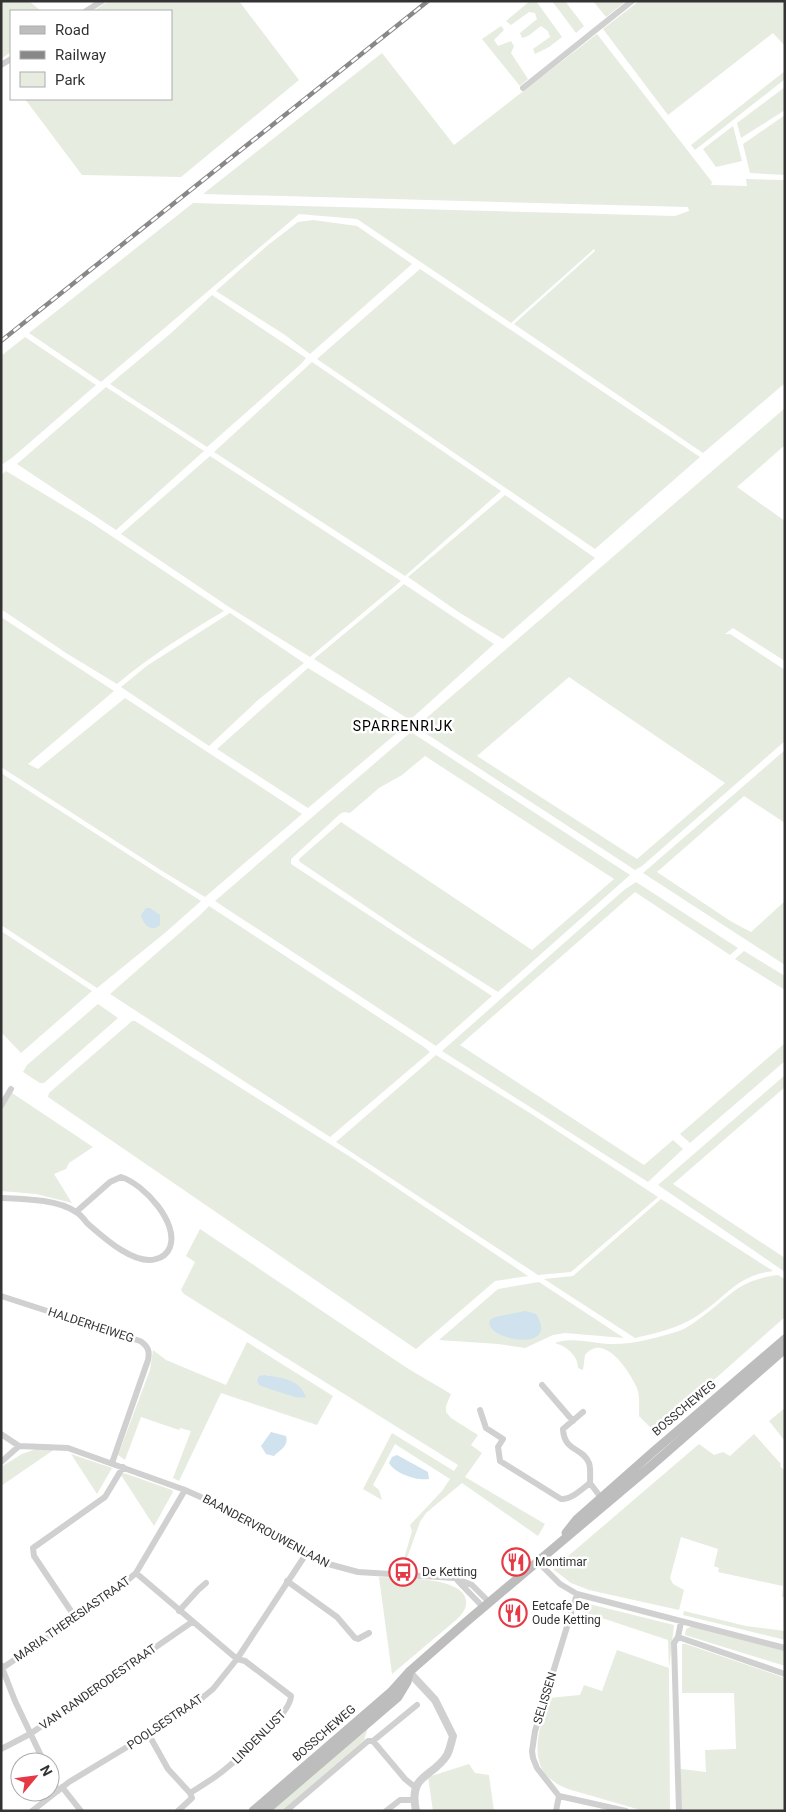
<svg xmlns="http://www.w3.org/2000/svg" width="786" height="1812" font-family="Roboto,sans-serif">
	<rect width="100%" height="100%" fill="#fff"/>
	<path fill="#e6ecdf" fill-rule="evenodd" d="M 1,1 L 29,1 L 41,11 L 11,11 L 11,52 L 1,59 Z
		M 109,1 L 239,1 L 299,80 L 181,177 L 82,175 L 25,99 L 171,99 L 171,11 L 93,11 Z
		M 530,1 L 536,1 L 562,37 L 549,47 L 535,54 L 533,49 L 550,37 L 548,31 L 541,26 L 528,36 L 522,38 L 520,33 L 537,19 L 535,13 L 529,12 L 511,25 L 506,21 Z
		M 552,1 L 565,1 L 584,26 L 576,33 Z
		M 593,1 L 626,1 L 606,17 Z
		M 639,1 L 785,1 L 785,46 L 773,33 L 668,115 L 603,29 Z
		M 501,26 L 504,30 L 494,40 L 498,46 L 511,41 L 514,46 L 511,53 L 528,79 L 520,86 L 482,39 Z
		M 597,34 L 712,182 L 711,185 L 747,186 L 746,179 L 785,180 L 785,383 L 703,453 L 514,324 L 595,251 L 594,249 L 511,323 L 357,219 L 299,214 L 101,382 L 29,333 L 193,203 L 675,216 L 689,211 L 688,207 L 203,194 L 382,53 L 454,145 Z
		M 785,71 L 785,79 L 695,150 L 691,145 Z
		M 785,87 L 785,110 L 741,138 L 737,123 Z
		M 785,115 L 785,175 L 750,173 L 743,144 Z
		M 733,126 L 742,161 L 716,167 L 703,149 Z
		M 313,220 L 357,226 L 412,264 L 310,354 L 285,335 L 216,291 L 268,245 L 298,222 Z
		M 420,269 L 700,457 L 595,549 L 317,359 Z
		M 212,295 L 306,358 L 301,364 L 207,447 L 110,384 L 170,334 Z
		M 25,337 L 96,385 L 13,457 L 3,464 L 1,462 L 1,356 Z
		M 312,362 L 501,491 L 405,576 L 214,452 Z
		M 106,387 L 204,451 L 116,530 L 17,464 Z
		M 785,408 L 785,445 L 737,487 L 785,521 L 785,661 L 733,628 L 725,634 L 730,634 L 785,670 L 785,741 L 642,866 L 635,870 L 416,727 ZM 569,677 L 725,783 L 637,859 L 477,756 Z
		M 210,456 L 401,581 L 310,657 L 229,607 L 121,534 Z
		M 6,471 L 92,523 L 224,611 C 187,633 150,656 117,684 L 66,653 L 1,609 L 1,475 Z
		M 505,495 L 595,558 L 503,639 L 460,613 L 408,577 Z
		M 404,584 L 494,644 L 410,720 L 314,659 Z
		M 230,613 L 304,663 L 258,700 L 209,746 L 121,687 L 148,665 Z
		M 1,617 L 114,691 L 28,764 L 38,769 L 125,698 L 302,814 L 205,897 L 159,869 L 1,767 Z
		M 308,668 L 404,727 L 308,808 L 217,749 Z
		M 411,732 L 630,875 L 498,992 L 411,937 L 300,862 L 299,859 L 341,822 L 532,950 L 614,879 L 425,756 L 402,775 L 379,788 L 350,813 L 344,812 L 340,814 L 291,859 L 291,864 L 492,996 L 436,1046 L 215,901 Z
		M 785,750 L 785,823 L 744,796 L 657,872 L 732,922 L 751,932 L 785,901 L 785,965 L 643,873 Z
		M 1,773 L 201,901 L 166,932 L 97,988 L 1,925 Z
		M 636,882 L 738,948 L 730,955 L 635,892 L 460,1045 L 644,1165 L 673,1140 L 683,1149 L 648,1182 L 442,1051 L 624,890 Z
		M 209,906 L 424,1047 L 430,1052 L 330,1137 L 110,994 L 199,916 Z
		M 1,931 L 92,991 L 21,1053 L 1,1032 Z
		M 744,951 L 785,976 L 785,990 L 735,959 Z
		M 98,1004 L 118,1018 L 44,1083 L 40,1083 L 23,1072 L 27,1065 Z
		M 132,1021 L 135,1021 L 352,1158 L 528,1276 L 495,1281 L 416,1349 L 48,1097 L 49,1093 Z
		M 785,1043 L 785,1061 L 690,1143 L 680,1134 Z
		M 436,1055 L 533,1115 L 658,1197 L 571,1272 L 538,1275 L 336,1142 Z
		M 785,1075 L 785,1087 L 673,1184 L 785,1258 L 785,1272 L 658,1185 Z
		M 12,1093 L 93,1147 L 69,1163 L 66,1169 L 54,1174 L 72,1203 L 36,1194 L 1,1191 L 1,1111 Z
		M 661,1199 L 773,1271 C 735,1276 726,1298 697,1316 C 678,1328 657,1333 635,1338 L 544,1279 L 573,1276 Z
		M 200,1229 L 407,1368 L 451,1394 L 446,1406 L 446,1412 L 451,1418 L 478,1435 L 471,1445 L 482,1453 L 465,1477 L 545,1524 L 538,1536 L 462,1483 L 426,1513 L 420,1522 L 404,1566 L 402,1566 L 412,1531 L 410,1525 L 442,1491 L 450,1479 L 395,1444 L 373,1485 L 379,1490 L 382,1500 L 363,1489 L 392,1433 L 454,1471 L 458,1465 L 184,1294 L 181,1290 L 195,1262 L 186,1256 Z
		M 778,1275 L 785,1279 L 785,1317 L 655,1432 L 639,1416 C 639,1406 640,1397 637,1388 C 630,1372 604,1331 585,1355 L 583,1370 L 578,1368 C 578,1355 566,1346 555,1343 C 572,1337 590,1343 608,1344 C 632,1345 656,1338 679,1331 C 687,1328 693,1323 699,1319 C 730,1297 737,1280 778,1275 Z
		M 539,1282 L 624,1338 L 565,1333 L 553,1335 L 525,1348 L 498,1344 L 439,1340 L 498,1289 Z
		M 247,1342 L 333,1396 L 317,1425 L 221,1393 L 179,1481 L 173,1478 L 191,1431 L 180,1428 L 179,1430 L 141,1417 L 125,1460 L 118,1455 L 150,1370 L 153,1350 L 166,1360 L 226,1385 ZM 265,1375 C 280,1378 302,1383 305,1398 L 260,1386 Z
		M 785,1408 L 785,1441 L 769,1421 Z
		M 754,1434 L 781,1464 L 780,1466 L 785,1471 L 785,1597 L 782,1597 L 783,1586 L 718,1572 L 719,1568 L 714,1566 L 718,1549 L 681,1537 L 670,1578 L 673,1584 L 684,1590 L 679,1610 L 589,1590 L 571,1583 L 553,1569 L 699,1444 L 714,1455 L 723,1452 L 730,1456 Z
		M 39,1448 L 55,1449 L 1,1486 L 1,1467 L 22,1454 Z
		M 71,1454 L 112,1468 L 97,1494 Z
		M 124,1473 L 172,1490 L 173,1492 L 154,1526 L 121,1475 Z
		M 379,1577 C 397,1578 470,1576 466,1604 C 466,1610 460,1616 456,1620 L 392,1674 Z
		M 581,1602 L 674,1625 L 669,1668 L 670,1811 L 644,1811 L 568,1789 C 523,1772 538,1733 549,1698 L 580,1695 L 584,1685 L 602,1691 L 617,1650 L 669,1668 L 668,1640 L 578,1610 Z
		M 684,1611 L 746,1626 L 785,1631 L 785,1640 L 683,1615 Z
		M 695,1625 L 785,1649 L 785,1666 L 685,1635 L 686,1629 Z
		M 682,1644 L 686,1644 L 785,1678 L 785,1811 L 681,1811 L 681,1769 L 706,1772 L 705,1750 L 736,1749 L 734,1693 L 682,1693 Z
		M 368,1728 L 364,1740 L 282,1811 L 267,1811 Z
		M 469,1764 L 475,1773 L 489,1775 L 494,1811 L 433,1811 L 428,1777 Z"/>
	<path fill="#cfe2ee" d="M 146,908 L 150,908 L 160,915 L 160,925 C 151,933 143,924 141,915 Z
		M 525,1311 L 536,1314 C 562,1355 481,1339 490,1320 L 495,1317 Z
		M 265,1375 C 281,1378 301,1379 306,1398 L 295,1397 L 260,1386 L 257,1381 L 259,1376 Z
		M 271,1432 L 286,1436 C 289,1446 280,1450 274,1456 L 266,1454 L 261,1446 Z
		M 397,1455 L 428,1472 L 429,1479 C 418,1481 395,1474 389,1463 L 392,1457 Z"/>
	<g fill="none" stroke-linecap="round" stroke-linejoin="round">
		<path stroke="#d0d0d0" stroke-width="6" d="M 86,11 L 102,1
			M 1,65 L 11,59
			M 523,88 L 632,1
			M 1,1106 L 11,1089
			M 1,1198 C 23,1199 57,1199 76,1212 C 80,1214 84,1219 87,1223 C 102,1236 134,1266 156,1259 C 162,1258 168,1253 170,1247 C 179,1223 144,1184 121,1177 L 110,1182 L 76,1212
			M 1,1296 L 140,1341 C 148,1346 150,1351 148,1360 L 112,1463
			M 542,1385 L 573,1421
			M 480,1410 L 486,1428 L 503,1439 L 498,1447 L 500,1461 L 561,1499 C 571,1500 582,1489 590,1483 L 602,1499
			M 583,1412 L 563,1429 C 564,1452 583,1447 589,1463 C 591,1469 590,1477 590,1483
			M 1,1434 L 19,1446 L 68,1448 L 185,1490 L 234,1512 L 321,1562 L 358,1572 L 455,1578 L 472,1585 L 489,1602
			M 1,1462 L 19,1446
			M 537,1561 L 560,1584 L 577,1594 L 785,1648
			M 136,1573 L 237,1659 L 245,1661 L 291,1696 C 291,1714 238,1759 223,1771 C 213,1779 201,1786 190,1793 L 192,1798 L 178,1811
			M 287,1581 L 337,1617 L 355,1638 L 358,1639 L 369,1633
			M 458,1581 L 483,1607
			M 577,1594 L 535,1731 L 532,1751 L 533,1758 L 537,1768 L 559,1796 L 626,1811
			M 179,1611 L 198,1590 L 206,1583
			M 75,1617 L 34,1556 L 33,1548 L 105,1497 L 123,1467
			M 678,1637 L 785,1674
			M 1,1665 L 15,1701 L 44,1762
			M 1,1669 L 114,1592 L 136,1573 L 185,1490
			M 149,1735 L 168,1769 L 190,1793
			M 373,1741 L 405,1779 L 416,1788
			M 1,1749 L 30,1734 L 192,1622
			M 50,1775 L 58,1791
			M 62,1787 L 81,1811
			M 32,1811 L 69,1782 L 185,1712 L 213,1689 L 237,1659 L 306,1554
			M 286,1811 L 368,1741 L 373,1741 L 417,1705
			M 386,1811 L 400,1800 L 414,1800
			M 556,1811 L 559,1796
			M 679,1811 L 674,1643 L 678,1637 L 681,1622"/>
		<path stroke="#d0d0d0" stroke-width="8" d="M 409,1672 L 435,1700 L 453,1736 C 451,1743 450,1749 447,1755 C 432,1779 408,1773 416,1811"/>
		<path stroke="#bdbdbd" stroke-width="9" d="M 566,1533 L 577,1519 L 654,1451 L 785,1339
			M 253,1811 L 391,1692 L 409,1672 L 466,1622 L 651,1466 L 785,1349
			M 265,1811 L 398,1697 L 407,1682 L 409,1673"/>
		<g stroke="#888" stroke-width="4.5">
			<path id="rail" d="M 1,341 L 428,1"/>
		</g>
		<use href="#rail" stroke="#fff" stroke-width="2.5" stroke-dasharray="8" stroke-linecap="butt"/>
	</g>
	<defs>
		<g id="restaurant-ring" transform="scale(1.4375)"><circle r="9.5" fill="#fff" stroke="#e63946" stroke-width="1.5"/><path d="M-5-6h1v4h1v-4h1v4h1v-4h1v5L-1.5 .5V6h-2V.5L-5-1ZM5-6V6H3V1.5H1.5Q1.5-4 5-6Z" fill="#e63946"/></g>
		<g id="bus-ring" transform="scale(1.4375)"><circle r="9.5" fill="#fff" stroke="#e63946" stroke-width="1.5"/><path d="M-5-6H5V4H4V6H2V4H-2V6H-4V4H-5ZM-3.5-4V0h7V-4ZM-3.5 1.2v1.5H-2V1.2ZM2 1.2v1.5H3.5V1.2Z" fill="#e63946"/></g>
	</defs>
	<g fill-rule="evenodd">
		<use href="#restaurant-ring" x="516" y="1562"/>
		<use href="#bus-ring" x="403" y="1572"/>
		<use href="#restaurant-ring" x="513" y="1613"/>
	</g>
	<g text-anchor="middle" stroke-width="5" stroke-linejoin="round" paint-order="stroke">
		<g font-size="12" fill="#333" stroke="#fff">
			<text transform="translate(91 1325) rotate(18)" y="4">HALDERHEIWEG</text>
			<text transform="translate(684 1408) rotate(-40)" y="4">BOSSCHEWEG</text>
			<text transform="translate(266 1531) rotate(28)" y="4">BAANDERVROUWENLAAN</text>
			<text transform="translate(72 1619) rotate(-35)" y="4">MARIA THERESIASTRAAT</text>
			<text transform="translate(98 1687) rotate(-35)" y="4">VAN RANDERODESTRAAT</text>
			<text transform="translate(545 1698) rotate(-73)" y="4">SELISSEN</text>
			<text transform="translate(165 1722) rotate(-34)" y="4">POOLSESTRAAT</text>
			<text transform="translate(324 1733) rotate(-41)" y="4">BOSSCHEWEG</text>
			<text transform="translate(259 1737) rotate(-45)" y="4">LINDENLUST</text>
		</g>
		<g font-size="12" fill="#333" stroke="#fff" text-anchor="start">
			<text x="535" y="1566">Montimar</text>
			<text x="422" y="1576">De Ketting</text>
			<text x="532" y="1610">Eetcafe De<tspan x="532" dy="14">Oude Ketting</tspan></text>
		</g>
		<g font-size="14" letter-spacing="1" fill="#000" stroke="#fff">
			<text x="403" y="731">SPARRENRIJK</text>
		</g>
	</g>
	<rect width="786" height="1812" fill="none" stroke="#333333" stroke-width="5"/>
	<rect x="10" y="10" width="162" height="90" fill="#ffffff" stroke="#adadad"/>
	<rect x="20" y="26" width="25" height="8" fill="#bdbdbd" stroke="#adadad"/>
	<text x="55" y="35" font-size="15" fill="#333333">Road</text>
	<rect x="20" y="51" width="25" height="8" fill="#888888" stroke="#adadad"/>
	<text x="55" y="60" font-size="15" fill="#333333">Railway</text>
	<rect x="20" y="72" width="25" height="15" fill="#e6ecdf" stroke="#adadad"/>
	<text x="55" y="85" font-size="15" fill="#333333">Park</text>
	<g transform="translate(35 1777) rotate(61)"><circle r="24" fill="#ffffff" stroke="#adadad"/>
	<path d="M0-4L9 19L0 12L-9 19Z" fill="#e63946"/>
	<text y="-8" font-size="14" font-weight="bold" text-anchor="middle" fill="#333333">N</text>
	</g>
</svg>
